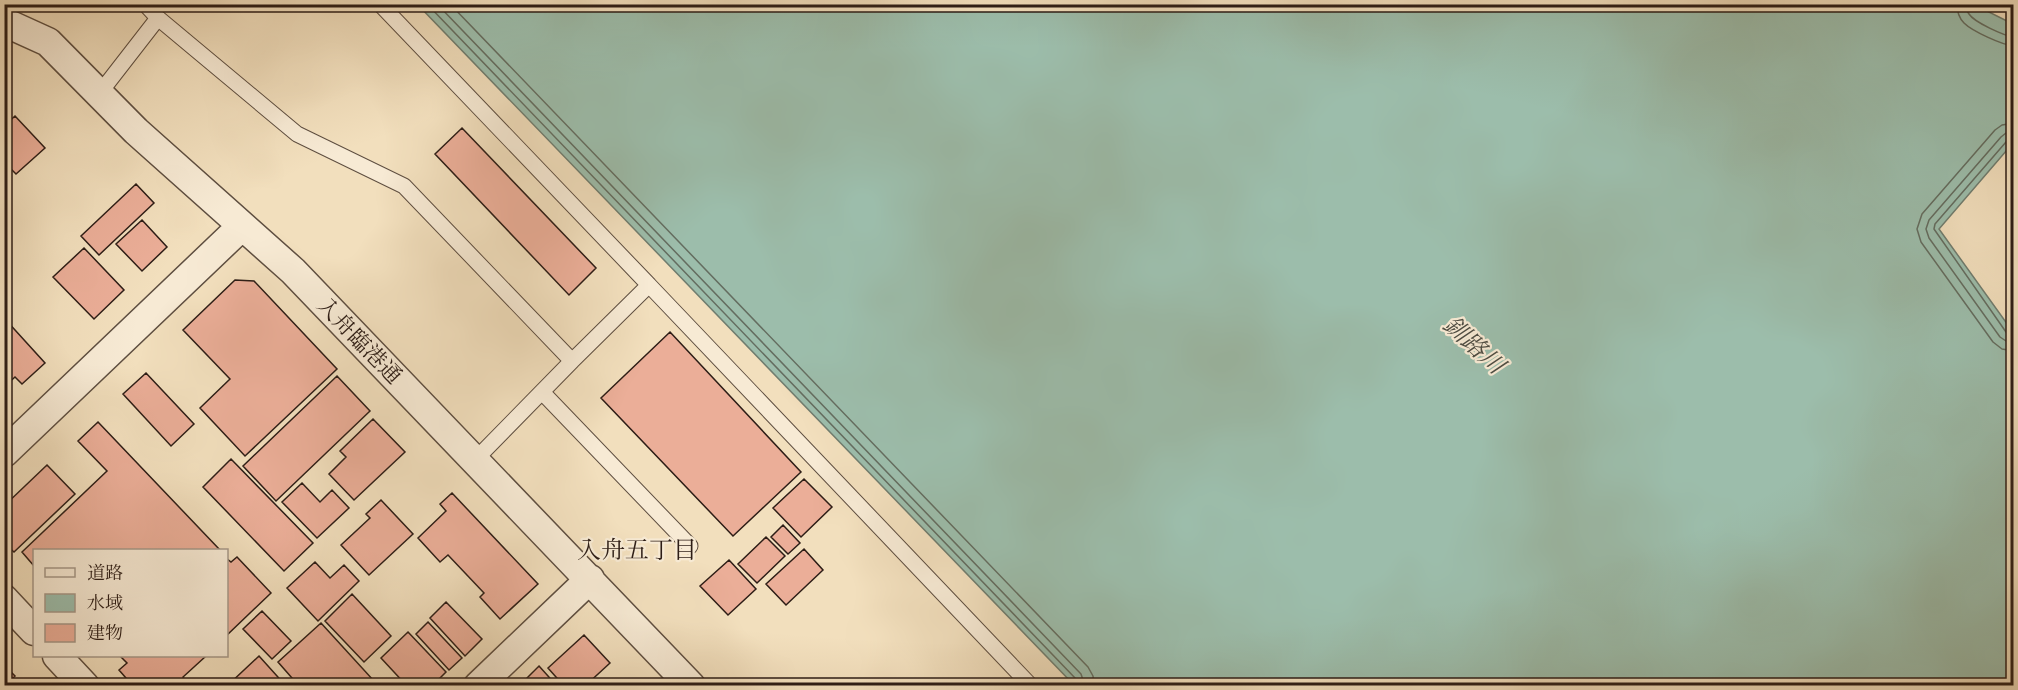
<svg xmlns="http://www.w3.org/2000/svg" width="2018" height="690" font-family="'EB Garamond','Noto Serif JP',serif">
	<rect width="100%" height="100%" fill="#f2dfbd"/>
	<filter id="stains"><feTurbulence type="fractalNoise" baseFrequency=".00333" numOctaves="4"/><feColorMatrix values="0 0 0 0 .2 0 0 0 0 .09 0 0 0 0 .02 0 0 0 .5 -.17"/></filter>
	<radialGradient id="worn" r=".72"><stop offset=".6" stop-color="#630" stop-opacity="0"/><stop offset="1" stop-color="#630" stop-opacity=".3"/></radialGradient>
	<path fill="#9cbdab" stroke="#707d6f" stroke-width="1.5" d="M 418,5 L 1975,5 L 2013,24 L 2013,143 L 1939,229 L 2013,332 L 2013,685 L 1074,685 Z"/>
	<g fill="none" stroke-linecap="round" stroke-linejoin="round">
		<path stroke="#646d60" stroke-width="1.5" d="M 427,4 L 1076,679 L 1078,686
			M 437,4 L 1081,674 L 1085,686
			M 450,4 L 1088,667 L 1093,676 L 1094,686
			M 1957,4 C 1957,12 1959,18 1964,23 C 1972,31 2002,45 2014,46
			M 1966,4 C 1966,9 1966,10 1969,14 C 1974,22 2004,36 2014,37
			M 2014,123 L 2002,125 L 1995,130 L 1922,214 L 1917,229 L 1921,242 L 1993,342 L 2002,349 L 2014,351
			M 2014,132 L 2006,133 L 2001,137 L 1929,220 L 1926,229 L 1929,238 L 2000,337 L 2006,341 L 2014,342
			M 2014,139 L 2006,142 L 1935,224 L 1934,229 L 2006,332 L 2014,335"/>
	</g>
	<path fill="#ebae98" stroke="#2d1d16" stroke-width="1.5" d="M 15,116 L 45,148 L 16,174 L 4,162 L 4,126 Z
		M 462,128 L 596,268 L 569,295 L 435,154 Z
		M 136,184 L 154,203 L 99,255 L 81,236 Z
		M 142,220 L 167,247 L 142,271 L 116,244 Z
		M 84,248 L 124,290 L 94,319 L 53,277 Z
		M 235,280 L 254,281 L 337,369 L 245,456 L 200,408 L 230,379 L 183,330 Z
		M 5,319 L 45,363 L 22,384 L 15,377 L 4,387 Z
		M 670,332 L 801,472 L 733,536 L 601,398 Z
		M 146,373 L 194,424 L 171,446 L 123,394 Z
		M 337,376 L 370,411 L 276,501 L 243,466 Z
		M 373,419 L 405,452 L 354,500 L 329,474 L 346,457 L 340,451 Z
		M 98,422 L 220,550 L 34,550 L 34,566 L 22,552 L 107,471 L 78,441 Z
		M 231,459 L 313,543 L 284,571 L 203,487 Z
		M 47,465 L 75,494 L 14,552 L 4,543 L 4,506 Z
		M 804,479 L 832,507 L 801,537 L 773,508 Z
		M 302,483 L 320,502 L 332,490 L 349,508 L 317,538 L 282,502 Z
		M 452,493 L 538,584 L 500,619 L 480,597 L 484,593 L 448,555 L 440,562 L 418,538 L 446,511 L 440,504 Z
		M 381,500 L 413,534 L 369,575 L 341,545 L 370,518 L 366,514 Z
		M 783,525 L 800,543 L 788,554 L 771,537 Z
		M 766,537 L 785,556 L 757,583 L 738,564 Z
		M 804,549 L 823,570 L 786,605 L 766,584 Z
		M 237,557 L 271,593 L 226,636 L 226,558 L 231,562 Z
		M 729,560 L 756,589 L 728,615 L 700,586 Z
		M 315,562 L 330,578 L 344,565 L 359,581 L 318,621 L 287,588 Z
		M 352,594 L 391,636 L 364,662 L 325,621 Z
		M 446,602 L 482,639 L 465,656 L 430,618 Z
		M 262,611 L 291,641 L 272,659 L 243,629 Z
		M 428,622 L 462,658 L 449,670 L 416,634 Z
		M 321,623 L 374,681 L 370,686 L 299,686 L 278,662 Z
		M 408,632 L 446,672 L 432,686 L 407,686 L 381,658 Z
		M 584,635 L 610,663 L 585,686 L 564,686 L 548,668 Z
		M 120,656 L 206,656 L 183,677 L 188,684 L 187,686 L 133,686 L 119,670 L 127,663 Z
		M 259,656 L 286,686 L 227,686 Z
		M 4,665 L 15,676 L 5,686 L 4,686 Z
		M 539,666 L 557,686 L 519,686 Z
		M 22,680 L 28,686 L 16,686 Z"/>
	<g fill="none" stroke-linecap="round" stroke-linejoin="round">
		<g stroke="#5e4e40" stroke-width="17">
			<path id="service" d="M 380,4 L 649,285
				M 158,18 L 297,134 L 404,186 L 572,361 L 475,460
				M 99,94 L 158,18 L 145,4
				M 572,361 L 649,285 L 1031,686
				M 542,392 L 690,546"/>
		</g>
		<g stroke="#5e4e40" stroke-width="31">
			<path id="minor" d="M 4,22 L 48,42 L 136,131 L 293,271 L 691,686
				M 4,453 L 242,226
				M 4,599 L 34,631
				M 57,656 L 85,686
				M 478,686 L 590,579"/>
		</g>
		<use href="#service" stroke="#f7ead4" stroke-width="15"/>
		<use href="#minor" stroke="#f7ead4" stroke-width="28"/>
	</g>
	<g text-anchor="middle" stroke-width="4.5" stroke-linejoin="round" paint-order="stroke">
		<g font-size="22" fill="#2d1d16" stroke="#f7ead4">
			<text transform="translate(360 340) rotate(46)" y="8">入舟臨港通</text>
		</g>
		<g font-size="24" font-style="italic" fill="#4e4d43" stroke="#f7ead4">
			<text transform="translate(1474 345) rotate(42)" y="8">釧路川</text>
		</g>
		<g font-size="24" fill="#2d1d16" stroke="#f7ead4">
			<text x="637" y="558">入舟五丁目</text>
		</g>
	</g>
	<rect width="2018" height="690" fill="none" stroke="#f2dfbd" stroke-width="24"/>
	<rect x="6" y="6" width="2006" height="678" fill="none" stroke="#2d1d16" stroke-width="3"/>
	<rect x="12" y="12" width="1994" height="666" fill="none" stroke="#2d1d16" stroke-width="1.5"/>
	<rect x="33" y="549" width="195" height="108" fill="#f7ead4" stroke="#a69888" stroke-width="1.5"/>
	<rect x="45" y="568" width="30" height="9" fill="#f7ead4" stroke="#a69888" stroke-width="1.5"/>
	<text x="87" y="579" font-size="18" fill="#2d1d16">道路</text>
	<rect x="45" y="594" width="30" height="18" fill="#9cbdab" stroke="#a69888" stroke-width="1.5"/>
	<text x="87" y="609" font-size="18" fill="#2d1d16">水域</text>
	<rect x="45" y="624" width="30" height="18" fill="#ebae98" stroke="#a69888" stroke-width="1.5"/>
	<text x="87" y="639" font-size="18" fill="#2d1d16">建物</text>
	<rect width="100%" height="100%" filter="url(#stains)"/>
	<rect width="100%" height="100%" fill="url(#worn)"/>
</svg>
